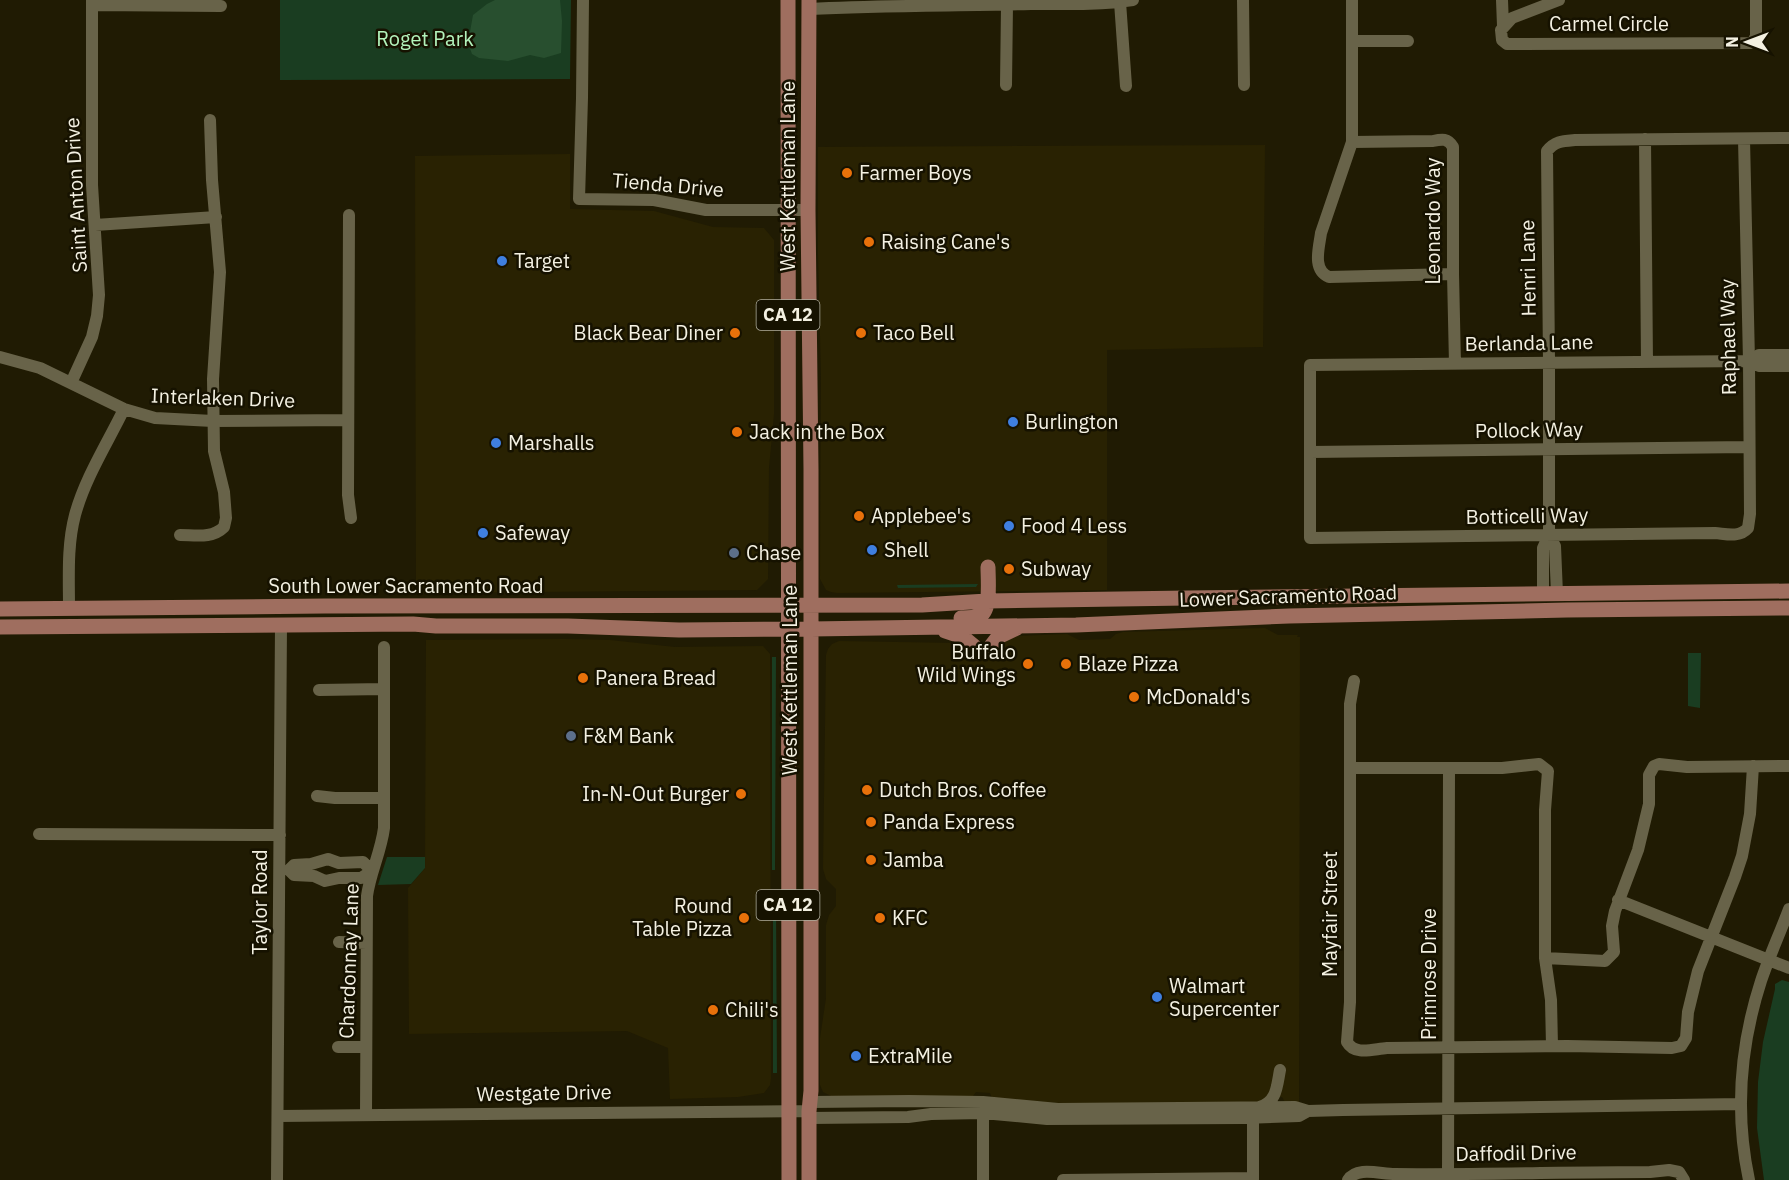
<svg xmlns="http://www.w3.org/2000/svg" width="1789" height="1180" font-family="'IBM Plex Sans',sans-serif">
	<rect width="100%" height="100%" fill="#201b03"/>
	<path fill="#292202" d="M 1265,145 L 1263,347 L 1107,350 L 1107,590 L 837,593 L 831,592 L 826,590 L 820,579 L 821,375 L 818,255 L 818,147 Z
		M 570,154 L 570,209 L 654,211 L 713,227 L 764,228 L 774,240 L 774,414 L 769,468 L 768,579 L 757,590 L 416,593 L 415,156 Z
		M 1265,628 L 1278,635 L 1298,635 L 1297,637 L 1300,637 L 1299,1102 L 1285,1102 L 1282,1097 L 1271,1097 L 1264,1103 L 1073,1104 L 992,1098 L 990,1093 L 976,1092 L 973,1096 L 831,1096 L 823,1092 L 820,1085 L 820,1038 L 826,998 L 826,925 L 829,915 L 836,906 L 836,889 L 826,879 L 823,869 L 826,655 L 828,649 L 832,644 L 839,641 L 956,643 L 967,649 L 995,648 L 1000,643 L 1015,636 L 1067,634 L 1079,640 L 1110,639 L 1116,634 L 1123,632 Z
		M 564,639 L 610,640 L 675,647 L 763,646 L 770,654 L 771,1078 L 770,1085 L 764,1093 L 738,1097 L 670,1099 L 668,1048 L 627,1031 L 409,1034 L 408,888 L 425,868 L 426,640 Z"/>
	<path fill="#1a3d21" d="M 280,0 L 571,0 L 570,79 L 280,80 Z
		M 978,584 L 976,587 L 898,588 L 897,585 Z
		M 1688,653 L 1701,653 L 1700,708 L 1688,706 Z
		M 772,657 L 776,657 L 775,870 L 772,870 Z
		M 387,857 L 425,857 L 425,868 L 411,884 L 378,885 Z
		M 773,903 L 776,903 L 777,1073 L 773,1073 Z
		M 1782,980 L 1789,982 L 1789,1180 L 1764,1180 L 1757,1128 L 1758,1082 L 1763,1042 L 1775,989 L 1775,984 Z"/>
	<path fill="#284f2f" d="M 495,0 L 560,0 L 562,21 L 561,53 L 544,58 L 530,55 L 508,61 L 479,58 L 472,54 L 468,43 L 473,15 L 487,4 Z"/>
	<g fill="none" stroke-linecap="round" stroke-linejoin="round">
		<path stroke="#686349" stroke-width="12" d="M 583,0 L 582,98 L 579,199 L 654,200 L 706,210 L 808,210
			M 1243,0 L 1244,85
			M 1352,0 L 1352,142 L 1321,233 C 1319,248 1312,270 1329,277 L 1453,274
			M 1502,0 L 1503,26
			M 1559,0 L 1512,18 L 1501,30 L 1502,40 L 1507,44 L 1511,44 L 1750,43 L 1754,40 L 1756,36 L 1756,0
			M 1120,2 L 1126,86
			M 92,5 L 221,6
			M 810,9 C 883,5 957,6 1031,4 C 1065,4 1100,5 1133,0
			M 1352,41 L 1408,41
			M 1006,85 L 1007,5
			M 1645,139 L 1647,362
			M 1744,139 L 1749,361 L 1750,514 L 1748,528 C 1739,538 1727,534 1715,533 L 1310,538 L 1310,365 L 1749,361 L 1759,366 L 1789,366
			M 1352,142 L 1433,141 C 1442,139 1448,138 1453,147 L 1453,274 L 1455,364
			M 349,215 L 348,495 L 351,518
			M 95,225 L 216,217
			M 0,357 L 40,368 L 124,409 L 155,418 L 213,421 L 348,420
			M 1749,361 L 1759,355 L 1789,355
			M 71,383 L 92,337 L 97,316 L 99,295 L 92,185 L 92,0
			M 1310,452 L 1749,447
			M 180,535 C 195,535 212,539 224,527 L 226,518 L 224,492 L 214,451 L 213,379 L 220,272 L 212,180 L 210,120
			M 1549,535 L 1555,546 L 1557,594
			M 1543,594 L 1543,548 L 1549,535 L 1549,362 L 1547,151 C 1555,141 1563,141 1575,140 L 1789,138
			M 69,608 C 69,577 67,545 75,515 C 85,478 107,444 124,409
			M 1354,681 L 1350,704 L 1350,1002 L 1347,1042 C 1355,1056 1373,1049 1387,1048 L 1567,1046 L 1672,1048 L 1681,1046 L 1686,1038 L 1688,1012 L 1698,971 L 1735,877 L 1742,856 L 1750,814 L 1753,766
			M 319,690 L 384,689
			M 1350,768 L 1502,768 L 1539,764 L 1548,771 L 1545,810 L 1545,958 L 1551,1000 L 1552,1046
			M 317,796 L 335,798 L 384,798
			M 39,834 L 280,835
			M 328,859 L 339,863 L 363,862 L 372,871 L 361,878 L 339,878 L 325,881 L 314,876 L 294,875 L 289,870 L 294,865 L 311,864 Z
			M 1618,900 L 1789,968
			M 339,942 L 366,943
			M 1545,958 L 1605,961 L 1614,952 L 1612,926 L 1615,911 L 1638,850 L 1649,804 L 1649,775 L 1654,766 L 1659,764 L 1687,767 L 1789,766
			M 338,1047 L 366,1047
			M 810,1102 L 909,1101 L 983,1102 L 1058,1109 L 1295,1107 L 1308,1111
			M 983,1107 L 983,1180
			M 1259,1107 C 1277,1103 1277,1085 1280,1070
			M 366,1115 L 367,896 C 370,873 381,852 384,828 L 384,647
			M 279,1116 L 809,1111
			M 809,1118 L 908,1117 L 931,1114 L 983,1113 L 1047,1119 L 1243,1118 L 1299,1116 L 1308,1111 L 1343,1110 L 1741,1104
			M 277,1180 L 281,625
			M 1063,1180 L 1253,1178
			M 1253,1180 L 1253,1117
			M 1348,1180 C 1357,1166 1380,1174 1395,1174 C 1480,1175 1565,1172 1650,1172 L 1669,1170 L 1679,1172 L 1684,1180
			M 1448,1180 L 1449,768
			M 1749,1180 C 1735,1114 1740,1046 1761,981 C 1769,957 1780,933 1789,909"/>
		<path stroke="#9f6e5f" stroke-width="15" d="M 788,0 L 789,1180
			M 0,609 L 325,606 L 922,605 L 987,601 L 1188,598 L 1789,591
			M 961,618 C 968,618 975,618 981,615 C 991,609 988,578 988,567
			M 0,627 L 413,624 L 436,626 L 568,626 L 679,630 L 811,629 L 1076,625 L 1289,616 L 1567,610 L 1789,608
			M 945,631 L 963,637 L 975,647
			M 991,646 L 998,637 L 1017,628
			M 809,1180 L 809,1111 L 811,1091 L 811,469 L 808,210 L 809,0"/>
	</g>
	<g fill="#e8710a" stroke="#161200" stroke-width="2">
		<circle cx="847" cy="173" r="6"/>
		<circle cx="869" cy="242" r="6"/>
		<circle cx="735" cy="333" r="6"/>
		<circle cx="861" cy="333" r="6"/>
		<circle cx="737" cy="432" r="6"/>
		<circle cx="859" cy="516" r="6"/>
		<circle cx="1009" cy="569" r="6"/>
		<circle cx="1028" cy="664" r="6"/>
		<circle cx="1066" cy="664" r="6"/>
		<circle cx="583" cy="678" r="6"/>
		<circle cx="1134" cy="697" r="6"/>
		<circle cx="867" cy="790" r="6"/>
		<circle cx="741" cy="794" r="6"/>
		<circle cx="871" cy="822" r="6"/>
		<circle cx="871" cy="860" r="6"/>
		<circle cx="744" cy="918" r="6"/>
		<circle cx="880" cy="918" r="6"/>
		<circle cx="713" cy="1010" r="6"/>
	</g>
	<g fill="#3f7fe0" stroke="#161200" stroke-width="2">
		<circle cx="502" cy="261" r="6"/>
		<circle cx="1013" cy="422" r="6"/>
		<circle cx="496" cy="443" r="6"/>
		<circle cx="1009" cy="526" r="6"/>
		<circle cx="483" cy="533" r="6"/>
		<circle cx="872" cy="550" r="6"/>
		<circle cx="1157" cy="997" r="6"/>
		<circle cx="856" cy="1056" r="6"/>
	</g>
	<g fill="#5c6f8a" stroke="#161200" stroke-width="2">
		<circle cx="734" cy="553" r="6"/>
		<circle cx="571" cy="736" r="6"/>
	</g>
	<g text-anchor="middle" stroke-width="5" stroke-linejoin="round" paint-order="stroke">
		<g fill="#161200" stroke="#b1ae9e" stroke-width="1.5">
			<rect x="756.5" y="300" width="63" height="30" rx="4.5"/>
			<rect x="756.5" y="890" width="63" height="30" rx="4.5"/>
		</g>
		<g font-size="18" font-weight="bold" fill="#f4f1e2">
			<text x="788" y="321">CA 12</text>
			<text x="788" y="911">CA 12</text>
		</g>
		<g font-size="20" fill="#f4f1e2" stroke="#161200">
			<text x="1609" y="31">Carmel Circle</text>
			<text transform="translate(788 176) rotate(-90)" y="7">West Kettleman Lane</text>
			<text transform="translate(668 185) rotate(5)" y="7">Tienda Drive</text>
			<text transform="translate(76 195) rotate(-93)" y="7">Saint Anton Drive</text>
			<text transform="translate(1433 221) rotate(-90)" y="7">Leonardo Way</text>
			<text transform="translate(1528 268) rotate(-91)" y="7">Henri Lane</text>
			<text transform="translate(1728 337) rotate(-91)" y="7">Raphael Way</text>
			<text transform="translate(1529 343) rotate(-1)" y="7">Berlanda Lane</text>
			<text transform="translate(223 398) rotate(2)" y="7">Interlaken Drive</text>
			<text transform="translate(1529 430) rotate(-1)" y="7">Pollock Way</text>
			<text transform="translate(1527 516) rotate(-1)" y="7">Botticelli Way</text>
			<text x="406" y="593">South Lower Sacramento Road</text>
			<text transform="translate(1288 596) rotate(-2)" y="7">Lower Sacramento Road</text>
			<text transform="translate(790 680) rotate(-90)" y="7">West Kettleman Lane</text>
			<text transform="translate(260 902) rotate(-90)" y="7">Taylor Road</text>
			<text transform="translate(1330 914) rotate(-90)" y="7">Mayfair Street</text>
			<text transform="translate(349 961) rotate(-88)" y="7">Chardonnay Lane</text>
			<text transform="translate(1429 974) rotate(-90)" y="7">Primrose Drive</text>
			<text transform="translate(544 1093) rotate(-1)" y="7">Westgate Drive</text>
			<text transform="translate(1516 1153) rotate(-1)" y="7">Daffodil Drive</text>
		</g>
		<g font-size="20" fill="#b3f4bc" stroke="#161200">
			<text x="425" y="46">Roget Park</text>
		</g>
		<g font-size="20" fill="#f4f1e2" stroke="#161200" text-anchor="start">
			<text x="859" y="180">Farmer Boys</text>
			<text x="881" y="249">Raising Cane's</text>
			<text x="514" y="268">Target</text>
			<text x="723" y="340" text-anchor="end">Black Bear Diner</text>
			<text x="873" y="340">Taco Bell</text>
			<text x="1025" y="429">Burlington</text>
			<text x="749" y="439">Jack in the Box</text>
			<text x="508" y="450">Marshalls</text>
			<text x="871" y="523">Applebee's</text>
			<text x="1021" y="533">Food 4 Less</text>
			<text x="495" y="540">Safeway</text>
			<text x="884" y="557">Shell</text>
			<text x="746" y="560">Chase</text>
			<text x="1021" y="576">Subway</text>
			<text x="1016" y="659" text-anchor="end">Buffalo<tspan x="1016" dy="23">Wild Wings</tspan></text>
			<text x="1078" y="671">Blaze Pizza</text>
			<text x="595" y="685">Panera Bread</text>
			<text x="1146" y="704">McDonald's</text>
			<text x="583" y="743">F&amp;M Bank</text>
			<text x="879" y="797">Dutch Bros. Coffee</text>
			<text x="729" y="801" text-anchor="end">In-N-Out Burger</text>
			<text x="883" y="829">Panda Express</text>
			<text x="883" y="867">Jamba</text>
			<text x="732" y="913" text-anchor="end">Round<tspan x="732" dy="23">Table Pizza</tspan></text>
			<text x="892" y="925">KFC</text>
			<text x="1169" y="993">Walmart<tspan x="1169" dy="23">Supercenter</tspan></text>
			<text x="725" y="1017">Chili's</text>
			<text x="868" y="1063">ExtraMile</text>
		</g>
	</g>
	<g transform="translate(1747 42) rotate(270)" stroke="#161200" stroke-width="4.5" paint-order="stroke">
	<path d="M0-4.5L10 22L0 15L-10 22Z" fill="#f4f1e2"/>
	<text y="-9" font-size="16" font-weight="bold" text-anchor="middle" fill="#f4f1e2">N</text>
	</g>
</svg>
